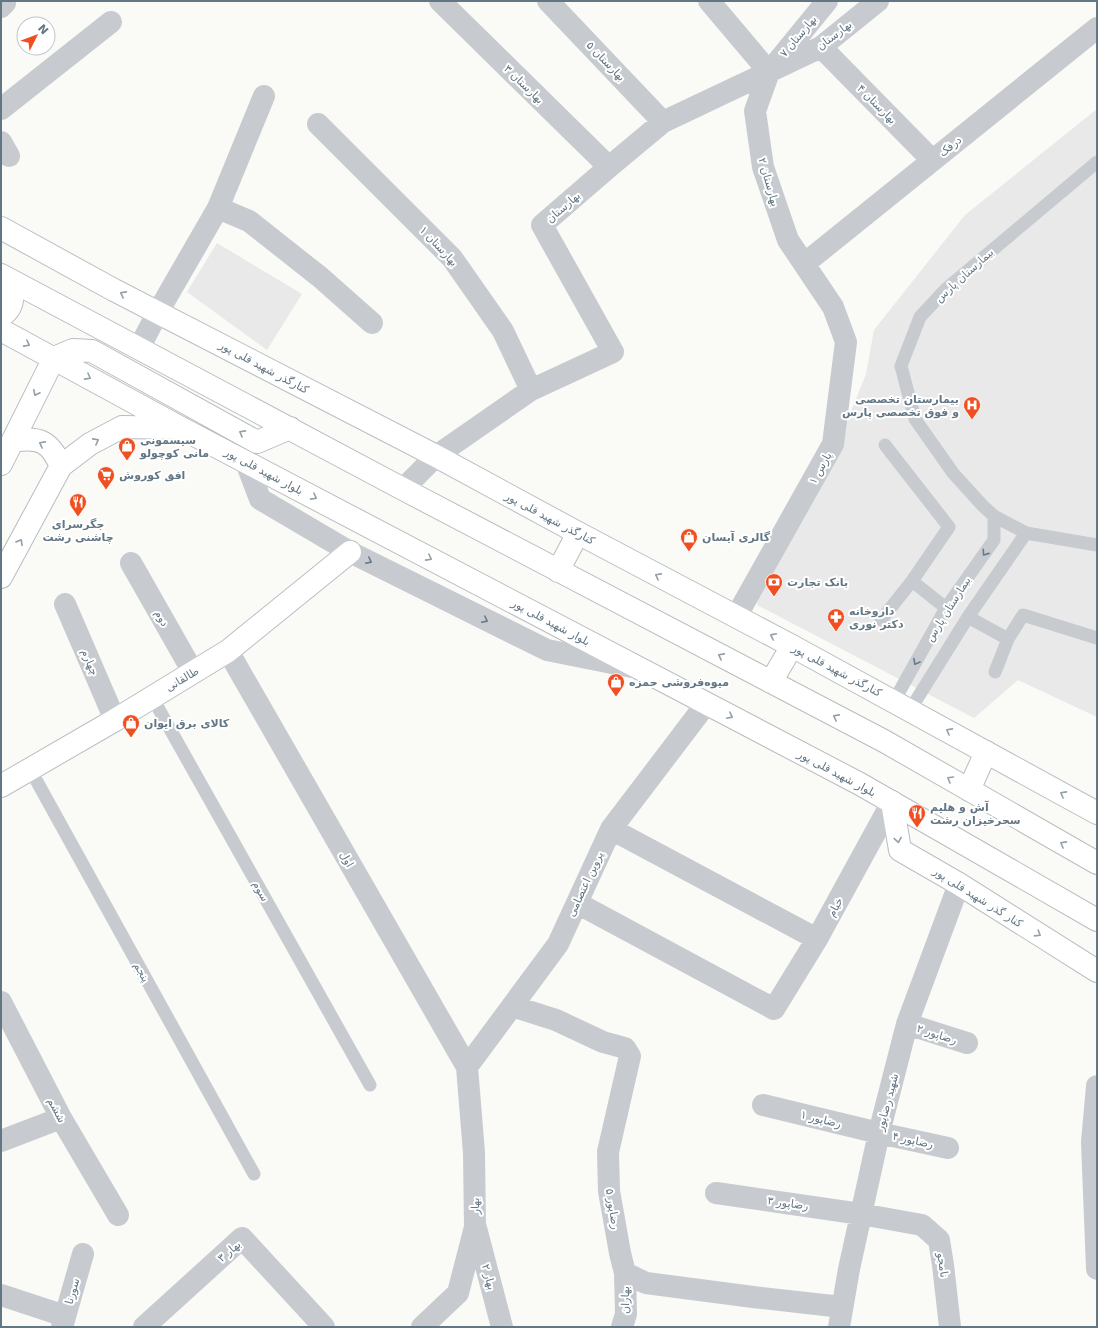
<svg xmlns="http://www.w3.org/2000/svg" width="1098" height="1328" font-family="'DejaVu Sans','Noto Naskh Arabic',sans-serif">
	<rect width="100%" height="100%" fill="#fafaf7"/>
	<path fill="#e8e9e8" d="M 1097,109 L 1097,717 L 1018,680 L 974,718 L 757,605 L 758,598 L 829,466 L 866,374 L 874,330 L 965,215 Z
		M 217,243 L 302,294 L 267,350 L 187,292 Z"/>
	<g fill="none" stroke-linecap="round" stroke-linejoin="round">
		<g stroke="#b9bfc3" stroke-width="24">
			<path id="secondary" d="M 1,228 L 114,290 L 436,456 L 578,533 L 792,646 L 1097,813
				M 1,786 L 115,720 L 228,651 L 350,552
				M 892,802 L 900,850 L 959,884 L 1097,971"/>
		</g>
		<g stroke="#b7bdc1" stroke-width="24">
			<path id="primary" d="M 13,441 C 40,436 50,442 61,466
				M 1,464 L 54,358
				M 1,577 L 61,466 L 90,444 L 122,427 L 181,428"/>
		</g>
		<g stroke="#b9bdc0" stroke-width="24">
			<path id="highway" d="M 1,275 L 403,489 L 884,741 L 1097,863
				M 1,316 C 14,308 14,294 10,280
				M 1,330 L 181,428 L 860,784 L 1097,920
				M 54,358 L 73,350 L 92,351 L 257,442 L 290,428
				M 558,571 L 578,533
				M 771,682 L 792,646
				M 969,790 L 986,752"/>
		</g>
		<path stroke="#c7cbcf" stroke-width="13" d="M 1097,162 L 946,289 L 920,317 L 901,366 L 915,419 L 953,473 L 983,506 L 994,516 L 1026,533 L 1097,545
			M 912,581 L 946,608
			M 968,617 L 1008,639
			M 881,620 L 912,581 L 949,527 L 885,445
			M 995,672 L 1008,639 L 1023,615 L 1097,638
			M 152,697 L 370,1085
			M 894,701 L 946,608 L 994,540 L 994,516
			M 910,710 L 968,617 L 1026,533
			M 30,769 L 254,1174"/>
		<path stroke="#c7cbcf" stroke-width="22" d="M 440,1 L 609,167
			M 548,1 L 663,122
			M 709,1 L 769,72
			M 1,7 L 5,3
			M 821,47 L 932,160
			M 1,109 L 111,22
			M 318,124 L 452,258 L 503,331 L 531,390
			M 1,142 L 9,156
			M 218,208 L 249,221 L 320,277 L 372,323
			M 804,264 L 1097,28
			M 139,348 L 158,312 L 218,208 L 264,96
			M 246,462 L 260,499 L 350,552 L 547,650 L 632,667
			M 403,489 L 436,456 L 531,390 L 613,352 L 542,225 L 609,167 L 663,122 L 821,47 L 878,1
			M 131,563 L 193,672
			M 65,604 L 115,720
			M 736,617 L 833,444 L 846,342 L 833,307 L 788,240 L 763,167 L 755,111 L 769,72 L 827,1
			M 228,651 L 467,1067 L 474,1153 L 475,1227 L 458,1293 L 422,1327
			M 611,829 L 817,939
			M 577,903 L 774,1009 L 817,939 L 892,802
			M 1,1002 L 61,1118 L 118,1215
			M 512,1006 L 556,1020 L 603,1042 L 625,1048 L 630,1056 L 608,1152 L 609,1191 L 620,1253 L 625,1273 L 646,1283 L 753,1297 L 842,1307
			M 907,1024 L 967,1043
			M 467,1067 L 558,944 L 611,829 L 706,704
			M 1097,1086 L 1092,1142 L 1097,1269
			M 763,1105 L 879,1133 L 948,1148
			M 1,1141 L 61,1118
			M 716,1193 L 861,1214 L 922,1225 L 939,1240 L 943,1265 L 950,1327
			M 476,1228 L 502,1327
			M 1,1295 L 65,1316
			M 62,1327 L 83,1254
			M 144,1327 L 242,1238 L 324,1327
			M 622,1327 L 626,1314 L 625,1273
			M 839,1327 L 849,1269 L 879,1133 L 907,1024 L 959,884"/>
		<use href="#secondary" stroke="#fff" stroke-width="22"/>
		<use href="#primary" stroke="#fff" stroke-width="22"/>
		<use href="#highway" stroke="#fff" stroke-width="22"/>
	</g>
	<defs><path id="oneway-chevron" d="M-2-3.5L2.5 0L-2 3.5" fill="none" stroke-width="1.6" stroke-linecap="round" stroke-linejoin="round"/></defs>
	<g stroke="#919fa9">
		<use href="#oneway-chevron" transform="translate(123 294) rotate(-152)"/>
		<use href="#oneway-chevron" transform="translate(27 344) rotate(28)"/>
		<use href="#oneway-chevron" transform="translate(88 377) rotate(29)"/>
		<use href="#oneway-chevron" transform="translate(36 393) rotate(116)"/>
		<use href="#oneway-chevron" transform="translate(242 433) rotate(-151)"/>
		<use href="#oneway-chevron" transform="translate(96 441) rotate(-28)"/>
		<use href="#oneway-chevron" transform="translate(42 444) rotate(-152)"/>
		<use href="#oneway-chevron" transform="translate(314 497) rotate(28)"/>
		<use href="#oneway-chevron" transform="translate(20 542) rotate(-61)"/>
		<use href="#oneway-chevron" transform="translate(429 558) rotate(28)"/>
		<use href="#oneway-chevron" transform="translate(658 576) rotate(-152)"/>
		<use href="#oneway-chevron" transform="translate(773 636) rotate(-153)"/>
		<use href="#oneway-chevron" transform="translate(721 656) rotate(-152)"/>
		<use href="#oneway-chevron" transform="translate(730 716) rotate(27)"/>
		<use href="#oneway-chevron" transform="translate(836 717) rotate(-152)"/>
		<use href="#oneway-chevron" transform="translate(949 731) rotate(-151)"/>
		<use href="#oneway-chevron" transform="translate(950 779) rotate(-150)"/>
		<use href="#oneway-chevron" transform="translate(1063 794) rotate(-151)"/>
		<use href="#oneway-chevron" transform="translate(898 840) rotate(80)"/>
		<use href="#oneway-chevron" transform="translate(1063 844) rotate(-151)"/>
		<use href="#oneway-chevron" transform="translate(1038 934) rotate(32)"/>
	</g>
	<g stroke="#677a88">
		<use href="#oneway-chevron" transform="translate(985 553) rotate(125)"/>
		<use href="#oneway-chevron" transform="translate(369 561) rotate(27)"/>
		<use href="#oneway-chevron" transform="translate(485 620) rotate(27)"/>
		<use href="#oneway-chevron" transform="translate(916 662) rotate(119)"/>
	</g>
	<defs>
		<g id="hospital-pin" transform="scale(0.9)"><path d="M0 17L-7.5 6A9.5 9.5 0 1 1 7.5 6Z" fill="#ef4f21" stroke="#fff"/><path d="M-5-5h3v3.5h4V-5h3V5h-3V1.5h-4V5h-3Z" fill="#fff"/></g>
		<g id="shop-pin" transform="scale(0.9)"><path d="M0 17L-7.5 6A9.5 9.5 0 1 1 7.5 6Z" fill="#ef4f21" stroke="#fff"/><path d="M-5-2.5h2.3a2.7 3.5 0 0 1 5.4 0H5L5.5 6h-11ZM-1.5-2.5h3a1.5 2.3 0 0 0-3 0Z" fill="#fff"/></g>
		<g id="supermarket-pin" transform="scale(0.9)"><path d="M0 17L-7.5 6A9.5 9.5 0 1 1 7.5 6Z" fill="#ef4f21" stroke="#fff"/><path d="M-6-5.5h2.5l.6 2H6L4.5 2H-2.5L-4.4-4H-6ZM-1.5 3.2a1.3 1.3 0 1 0 .1 0ZM3 3.2a1.3 1.3 0 1 0 .1 0Z" fill="#fff"/></g>
		<g id="restaurant-pin" transform="scale(0.9)"><path d="M0 17L-7.5 6A9.5 9.5 0 1 1 7.5 6Z" fill="#ef4f21" stroke="#fff"/><path d="M-5-6h1v4h1v-4h1v4h1v-4h1v5L-1.5 .5V6h-2V.5L-5-1ZM5-6V6H3V1.5H1.5Q1.5-4 5-6Z" fill="#fff"/></g>
		<g id="bank-pin" transform="scale(0.9)"><path d="M0 17L-7.5 6A9.5 9.5 0 1 1 7.5 6Z" fill="#ef4f21" stroke="#fff"/><path d="M-6-4H6V4H-6ZM0-2.3a2.3 2.3 0 1 0 0 4.6a2.3 2.3 0 1 0 0-4.6Z" fill="#fff"/></g>
		<g id="pharmacy-pin" transform="scale(0.9)"><path d="M0 17L-7.5 6A9.5 9.5 0 1 1 7.5 6Z" fill="#ef4f21" stroke="#fff"/><path d="M-2-6h4v4h4v4h-4v4h-4v-4h-4v-4h4Z" fill="#fff"/></g>
	</defs>
	<g fill-rule="evenodd">
		<use href="#hospital-pin" x="972" y="405"/>
		<use href="#shop-pin" x="127" y="446"/>
		<use href="#supermarket-pin" x="106" y="475"/>
		<use href="#restaurant-pin" x="78" y="502"/>
		<use href="#shop-pin" x="689" y="537"/>
		<use href="#bank-pin" x="774" y="582"/>
		<use href="#pharmacy-pin" x="836" y="617"/>
		<use href="#shop-pin" x="616" y="682"/>
		<use href="#shop-pin" x="131" y="723"/>
		<use href="#restaurant-pin" x="917" y="813"/>
	</g>
	<g text-anchor="middle" stroke-width="4" stroke-linejoin="round" paint-order="stroke">
		<g font-size="11" fill="#627684" stroke="#fff">
			<text transform="translate(834 35) rotate(-37)" y="4">بهارستان</text>
			<text transform="translate(798 36) rotate(-50)" y="4">بهارستان ۷</text>
			<text transform="translate(606 61) rotate(46)" y="4">بهارستان ۵</text>
			<text transform="translate(524 84) rotate(44)" y="4">بهارستان ۳</text>
			<text transform="translate(877 104) rotate(45)" y="4">بهارستان ۴</text>
			<text transform="translate(950 146) rotate(-39)" y="4">درفک</text>
			<text transform="translate(769 182) rotate(74)" y="4">بهارستان ۲</text>
			<text transform="translate(563 207) rotate(-41)" y="4">بهارستان</text>
			<text transform="translate(439 246) rotate(47)" y="4">بهارستان ۱</text>
			<text transform="translate(964 275) rotate(-42)" y="4">بیمارستان پارس</text>
			<text transform="translate(264 367) rotate(28)" y="4">کنارگذر شهید قلی پور</text>
			<text transform="translate(820 468) rotate(-61)" y="4">پارس ۱</text>
			<text transform="translate(264 471) rotate(28)" y="4">بلوار شهید قلی پور</text>
			<text transform="translate(550 518) rotate(28)" y="4">کنارگذر شهید قلی پور</text>
			<text transform="translate(948 609) rotate(-58)" y="4">بیمارستان پارس</text>
			<text transform="translate(162 618) rotate(60)" y="4">دوم</text>
			<text transform="translate(551 622) rotate(28)" y="4">بلوار شهید قلی پور</text>
			<text transform="translate(90 662) rotate(67)" y="4">چهارم</text>
			<text transform="translate(837 670) rotate(28)" y="4">کنارگذر شهید قلی پور</text>
			<text transform="translate(182 679) rotate(-31)" y="4">طالقانی</text>
			<text transform="translate(837 773) rotate(28)" y="4">بلوار شهید قلی پور</text>
			<text transform="translate(347 859) rotate(60)" y="4">اول</text>
			<text transform="translate(585 884) rotate(-65)" y="4">پروین اعتصامی</text>
			<text transform="translate(261 891) rotate(61)" y="4">سوم</text>
			<text transform="translate(978 897) rotate(32)" y="4">کنار گذر شهید قلی پور</text>
			<text transform="translate(835 907) rotate(-62)" y="4">خیام</text>
			<text transform="translate(142 972) rotate(61)" y="4">پنجم</text>
			<text transform="translate(937 1034) rotate(18)" y="4">رضاپور ۲</text>
			<text transform="translate(887 1102) rotate(-75)" y="4">شهید رضاپور</text>
			<text transform="translate(57 1110) rotate(62)" y="4">ششم</text>
			<text transform="translate(821 1119) rotate(14)" y="4">رضاپور ۱</text>
			<text transform="translate(913 1140) rotate(12)" y="4">رضاپور ۴</text>
			<text transform="translate(788 1203) rotate(8)" y="4">رضاپور ۳</text>
			<text transform="translate(475 1206) rotate(-91)" y="4">بهار</text>
			<text transform="translate(613 1209) rotate(81)" y="4">رضاپور ۵</text>
			<text transform="translate(229 1251) rotate(-40)" y="4">بهار ۳</text>
			<text transform="translate(943 1265) rotate(82)" y="4">نامجو</text>
			<text transform="translate(489 1277) rotate(75)" y="4">بهار ۲</text>
			<text transform="translate(72 1291) rotate(-74)" y="4">سورنا</text>
			<text transform="translate(625 1300) rotate(-89)" y="4">بهاران</text>
		</g>
		<g font-size="11" font-weight="bold" fill="#627684" stroke="#fff" text-anchor="start">
			<text x="959" y="403" text-anchor="end">بیمارستان تخصصی<tspan x="959" dy="13">و فوق تخصصی پارس</tspan></text>
			<text x="140" y="444">سیسمونی<tspan x="140" dy="13">مانی کوچولو</tspan></text>
			<text x="119" y="479">افق کوروش</text>
			<text x="78" y="528" text-anchor="middle">جگرسرای<tspan x="78" dy="13">چاشنی رشت</tspan></text>
			<text x="702" y="541">گالری آیسان</text>
			<text x="787" y="586">بانک تجارت</text>
			<text x="849" y="615">داروخانه<tspan x="849" dy="13">دکتر نوری</tspan></text>
			<text x="629" y="686">میوه‌فروشی حمزه</text>
			<text x="144" y="727">کالای برق ایوان</text>
			<text x="930" y="811">آش و هلیم<tspan x="930" dy="13">سحرخیزان رشت</tspan></text>
		</g>
	</g>
	<rect width="1098" height="1328" fill="none" stroke="#627684" stroke-width="4"/>
	<g transform="translate(36 36) rotate(48)"><circle r="19" fill="#ffffff" stroke="#c0c8ce"/>
	<path d="M0-3L7 15L0 10L-7 15Z" fill="#ef4f21"/>
	<text y="-6" font-size="11" font-weight="bold" text-anchor="middle" fill="#627684">N</text>
	</g>
</svg>
